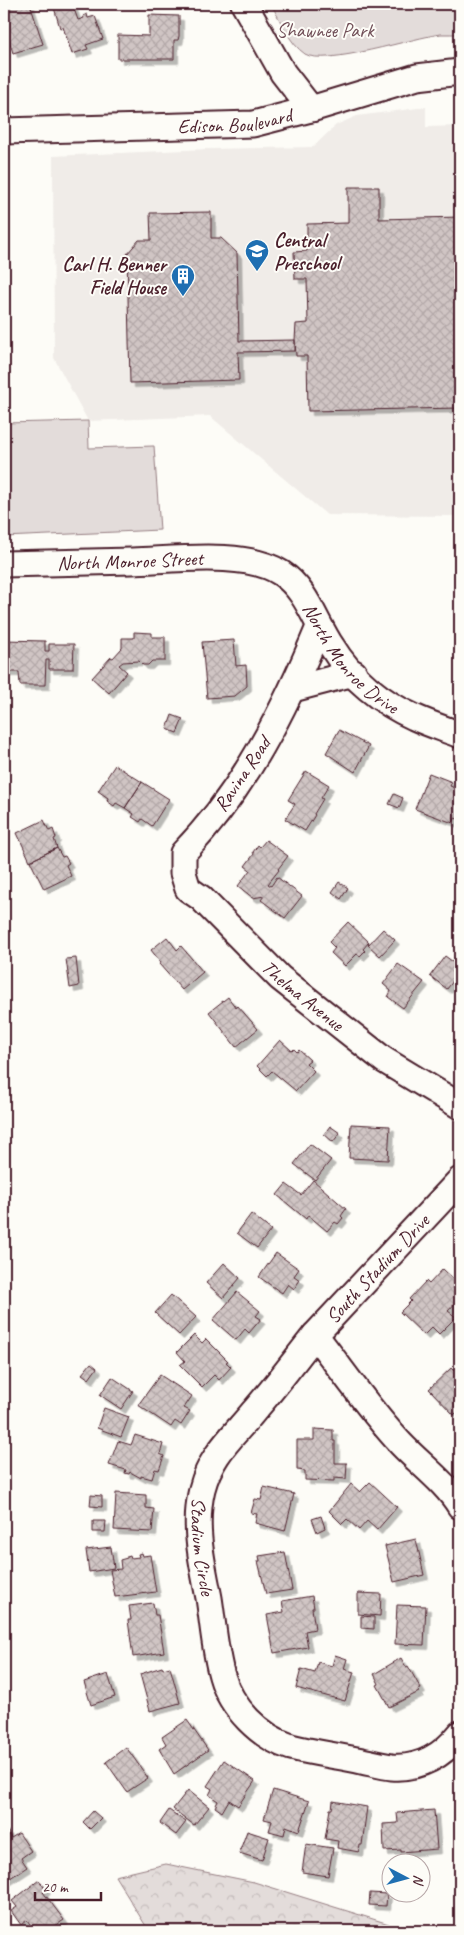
<svg xmlns="http://www.w3.org/2000/svg" width="464" height="1935" font-family="Caveat,sans-serif">
	<defs>
		<pattern id="forest-crowns" width="20" height="18" patternUnits="userSpaceOnUse" patternTransform="scale(1.25)"><rect width="20" height="18" fill="#e3dcda"/><path d="M2 6a3 3 0 1 1 6 0M12 15a3 3 0 1 1 6 0" fill="none" stroke="#c4bcbb"/></pattern>
		<pattern id="building-cross-hatch" width="8" height="8" patternUnits="userSpaceOnUse" patternTransform="scale(1.25)"><rect width="8" height="8" fill="#d0c5c4"/><path d="M0 0l8 8M0 8l8-8" fill="none" stroke="#b4a9a9"/></pattern>
		<filter id="shadow"><feDropShadow dx="4.5" dy="4.5" stdDeviation="0" flood-color="#0004"/></filter>
	</defs>
	<rect width="100%" height="100%" fill="#fdfcf7"/>
	<filter id="ink" filterUnits="userSpaceOnUse"><feTurbulence type="fractalNoise" baseFrequency=".02" numOctaves="2"/><feDisplacementMap in="SourceGraphic" scale="10" xChannelSelector="R" yChannelSelector="G"/><feConvolveMatrix kernelMatrix="1 2 1 2 8 2 1 2 1" color-interpolation-filters="sRGB"/></filter>
	<g filter="url(#ink)">
		<path fill="#f0ece8" d="M 426,107 L 426,127 L 460,126 L 460,516 L 327,515 L 210,416 L 88,421 L 54,358 L 53,156 L 208,149 L 313,147 L 336,125 L 357,116 Z"/>
		<path fill="url(#forest-crowns)" stroke="#967e82" d="M 166,1864 L 254,1882 L 389,1924 L 386,1931 L 149,1931 L 115,1876 Z"/>
		<path fill="#e3dcda" stroke="#967e82" d="M 271,4 L 460,4 L 460,34 C 454,34 447,34 441,34 C 415,37 325,67 305,54 C 289,43 281,21 271,4 Z
			M 88,421 L 89,448 L 154,446 L 160,530 L 4,537 L 4,423 Z"/>
		<path fill="url(#building-cross-hatch)" stroke="#4a1f2b" filter="url(#shadow)" d="M 7,4 L 30,4 L 43,44 L 13,53 L 4,24 L 4,5 Z
			M 53,4 L 70,4 L 71,7 L 73,6 L 78,20 L 84,18 L 83,16 L 87,14 L 88,18 L 95,16 L 103,39 L 86,45 L 88,49 L 72,54 L 63,27 L 60,28 Z
			M 149,15 L 179,16 L 179,36 L 178,40 L 174,40 L 174,59 L 118,59 L 118,35 L 149,36 Z
			M 348,187 L 379,187 L 379,219 L 460,217 L 460,408 L 308,411 L 307,356 L 296,356 L 295,340 L 296,324 L 308,323 L 307,279 L 295,279 L 294,252 L 307,251 L 307,224 L 348,223 Z
			M 211,212 L 211,238 L 221,238 L 237,253 L 239,341 L 295,340 L 295,351 L 238,352 L 239,380 L 130,383 L 127,254 L 139,240 L 151,240 L 150,213 Z
			M 134,632 L 152,633 L 152,637 L 165,637 L 165,661 L 152,661 L 148,665 L 143,665 L 139,661 L 123,662 L 119,665 L 127,672 L 109,693 L 92,678 L 111,657 L 113,658 L 122,648 L 122,638 L 134,638 Z
			M 4,640 L 45,641 L 45,651 L 49,651 L 49,644 L 74,644 L 73,669 L 49,669 L 49,660 L 46,660 L 45,685 L 20,685 L 19,672 L 4,672 Z
			M 234,640 L 236,666 L 246,665 L 247,686 L 235,696 L 207,698 L 202,642 Z
			M 172,715 L 183,719 L 177,733 L 167,729 Z
			M 339,730 L 369,746 L 355,772 L 326,753 Z
			M 115,765 L 142,782 L 125,808 L 116,803 L 114,806 L 107,801 L 108,798 L 98,791 Z
			M 306,771 L 329,785 L 321,798 L 323,799 L 314,814 L 315,815 L 305,831 L 285,819 L 295,804 L 288,800 Z
			M 429,773 L 452,782 L 450,786 L 460,790 L 460,820 L 455,818 L 453,823 L 415,809 Z
			M 142,782 L 169,799 L 152,826 L 142,819 L 140,822 L 132,817 L 134,814 L 125,808 Z
			M 394,794 L 403,798 L 399,808 L 389,804 Z
			M 44,820 L 49,831 L 53,829 L 56,838 L 54,839 L 57,848 L 30,861 L 17,833 Z
			M 266,840 L 288,856 L 278,869 L 279,870 L 268,884 L 271,886 L 277,877 L 302,896 L 285,918 L 261,900 L 264,896 L 253,898 L 238,886 L 250,870 L 245,866 L 254,854 L 253,852 L 258,845 L 260,847 Z
			M 57,848 L 62,857 L 65,856 L 69,863 L 66,865 L 71,876 L 44,889 L 30,861 Z
			M 339,882 L 348,888 L 341,899 L 332,892 Z
			M 348,922 L 369,942 L 363,949 L 365,951 L 360,956 L 357,954 L 345,966 L 331,953 L 335,948 L 329,942 Z
			M 383,929 L 395,940 L 380,956 L 368,945 Z
			M 167,937 L 177,950 L 181,946 L 203,972 L 182,990 L 159,964 L 161,963 L 151,950 Z
			M 445,956 L 460,967 L 460,972 L 447,989 L 430,976 Z
			M 76,958 L 79,986 L 70,988 L 66,959 Z
			M 398,964 L 424,982 L 403,1008 L 388,997 L 391,991 L 383,984 Z
			M 228,997 L 236,1008 L 238,1006 L 258,1029 L 236,1047 L 209,1012 Z
			M 460,1033 L 460,1045 L 455,1042 Z
			M 280,1040 L 292,1051 L 294,1049 L 297,1052 L 299,1050 L 310,1060 L 306,1063 L 314,1071 L 296,1091 L 272,1071 L 267,1076 L 257,1066 Z
			M 351,1124 L 390,1126 L 388,1160 L 349,1158 Z
			M 330,1126 L 340,1133 L 333,1142 L 324,1134 Z
			M 310,1144 L 331,1160 L 315,1180 L 294,1164 Z
			M 313,1180 L 346,1209 L 341,1216 L 343,1218 L 338,1224 L 335,1222 L 327,1231 L 308,1215 L 306,1219 L 277,1195 L 286,1184 L 301,1195 Z
			M 251,1214 L 271,1230 L 257,1248 L 237,1233 Z
			M 276,1253 L 299,1269 L 294,1276 L 300,1280 L 294,1289 L 288,1284 L 282,1293 L 259,1277 Z
			M 224,1263 L 240,1278 L 223,1298 L 206,1283 Z
			M 443,1269 L 460,1285 L 460,1298 L 448,1311 L 456,1317 L 439,1334 L 432,1327 L 424,1335 L 400,1312 L 411,1301 L 409,1299 L 426,1281 L 429,1284 Z
			M 237,1292 L 260,1311 L 256,1316 L 261,1319 L 249,1333 L 245,1329 L 236,1340 L 213,1320 Z
			M 171,1295 L 196,1317 L 179,1335 L 155,1313 Z
			M 194,1335 L 202,1343 L 206,1339 L 228,1361 L 226,1362 L 231,1367 L 219,1380 L 214,1375 L 202,1387 L 180,1365 L 185,1361 L 177,1352 Z
			M 91,1363 L 97,1368 L 89,1379 L 82,1374 Z
			M 451,1368 L 454,1371 L 455,1369 L 460,1374 L 460,1409 L 454,1415 L 429,1389 Z
			M 160,1375 L 192,1396 L 184,1408 L 190,1411 L 181,1425 L 175,1421 L 171,1427 L 138,1405 Z
			M 112,1377 L 133,1391 L 121,1409 L 100,1395 Z
			M 104,1408 L 129,1417 L 121,1437 L 97,1428 Z
			M 314,1429 L 333,1430 L 333,1441 L 335,1441 L 335,1463 L 347,1463 L 346,1479 L 334,1478 L 334,1481 L 305,1480 L 305,1471 L 297,1470 L 297,1440 L 314,1440 Z
			M 135,1435 L 163,1444 L 160,1454 L 164,1456 L 159,1470 L 155,1469 L 152,1479 L 141,1476 L 141,1478 L 130,1472 L 129,1474 L 125,1473 L 126,1470 L 109,1465 L 118,1441 L 131,1445 Z
			M 370,1482 L 397,1507 L 377,1530 L 367,1521 L 359,1530 L 347,1519 L 342,1524 L 329,1511 L 351,1484 L 360,1492 Z
			M 264,1487 L 294,1494 L 285,1531 L 255,1523 L 257,1514 L 251,1513 L 255,1499 L 261,1500 Z
			M 116,1493 L 146,1495 L 146,1508 L 154,1509 L 152,1532 L 114,1530 Z
			M 91,1495 L 102,1496 L 102,1507 L 90,1506 Z
			M 321,1516 L 325,1528 L 317,1532 L 312,1519 Z
			M 93,1521 L 106,1521 L 105,1532 L 93,1532 Z
			M 416,1539 L 424,1575 L 394,1582 L 385,1546 Z
			M 111,1547 L 114,1568 L 89,1572 L 86,1550 Z
			M 285,1552 L 292,1590 L 266,1594 L 258,1561 L 260,1561 L 259,1556 Z
			M 142,1553 L 143,1556 L 150,1555 L 156,1592 L 115,1597 L 110,1570 L 121,1569 L 120,1560 L 127,1558 L 127,1556 L 130,1555 L 131,1558 L 139,1557 L 138,1554 Z
			M 358,1593 L 381,1594 L 380,1616 L 358,1614 Z
			M 312,1596 L 314,1608 L 312,1608 L 315,1629 L 305,1631 L 308,1647 L 274,1653 L 267,1615 L 284,1612 L 282,1601 Z
			M 153,1603 L 155,1615 L 158,1615 L 164,1652 L 133,1657 L 128,1620 L 131,1620 L 129,1606 Z
			M 397,1605 L 426,1606 L 424,1645 L 395,1644 Z
			M 361,1616 L 374,1617 L 374,1629 L 361,1628 Z
			M 335,1655 L 347,1659 L 344,1669 L 354,1672 L 345,1701 L 296,1688 L 301,1669 L 315,1673 L 318,1662 L 332,1666 Z
			M 401,1658 L 406,1667 L 408,1666 L 421,1689 L 418,1690 L 419,1692 L 389,1707 L 377,1685 L 379,1684 L 374,1674 Z
			M 162,1667 L 163,1669 L 170,1667 L 180,1703 L 150,1711 L 140,1674 Z
			M 108,1674 L 115,1697 L 91,1705 L 84,1682 Z
			M 187,1720 L 208,1750 L 174,1774 L 159,1749 L 166,1744 L 162,1737 Z
			M 126,1747 L 148,1778 L 127,1792 L 106,1762 Z
			M 224,1760 L 255,1781 L 238,1806 L 229,1800 L 222,1812 L 215,1807 L 218,1801 L 209,1795 L 212,1789 L 207,1786 Z
			M 188,1790 L 209,1807 L 194,1825 L 173,1809 Z
			M 273,1790 L 309,1801 L 299,1831 L 286,1826 L 284,1835 L 269,1831 L 272,1821 L 264,1819 Z
			M 333,1801 L 367,1807 L 362,1845 L 360,1845 L 359,1852 L 337,1848 L 338,1841 L 325,1839 L 330,1809 L 332,1809 Z
			M 169,1810 L 186,1822 L 176,1835 L 160,1823 Z
			M 434,1810 L 437,1849 L 401,1852 L 401,1850 L 384,1851 L 383,1824 L 398,1823 L 397,1813 Z
			M 93,1811 L 101,1818 L 90,1829 L 83,1822 Z
			M 7,1830 L 11,1838 L 19,1833 L 31,1851 L 21,1858 L 27,1867 L 4,1882 L 4,1832 Z
			M 247,1831 L 269,1838 L 262,1860 L 239,1853 Z
			M 306,1844 L 333,1848 L 328,1876 L 302,1872 Z
			M 39,1880 L 46,1890 L 43,1892 L 64,1920 L 55,1926 L 58,1929 L 54,1931 L 35,1931 L 27,1920 L 21,1925 L 11,1911 L 17,1907 L 12,1901 Z
			M 370,1893 L 387,1894 L 386,1906 L 369,1905 Z"/>
		<g fill="none" stroke-linecap="round" stroke-linejoin="round">
			<g stroke="#4a1f2b" stroke-width="29">
				<g id="minor">
					<path d="M 244,4 L 283,73 L 311,109"/>
					<path id="s1" d="M 4,131 L 253,124 L 311,109 L 417,77 L 460,72"/>
					<path id="s2" d="M 4,564 C 47,563 90,562 132,561 C 173,560 247,550 281,573 C 307,590 315,622 332,647 C 350,677 382,703 414,717 C 429,724 445,729 460,735"/>
					<path id="s3" d="M 319,627 C 285,709 245,789 183,853 L 183,873 L 188,889 L 201,898 L 280,978 L 384,1060 L 460,1106"/>
					<path d="M 293,689 L 354,673"/>
					<path id="s4" d="M 315,1335 L 460,1180"/>
					<path id="s5" d="M 460,1506 C 445,1482 421,1465 401,1444 C 370,1411 343,1371 315,1335 C 295,1360 275,1387 254,1411 C 232,1438 211,1454 202,1489 C 193,1526 202,1562 209,1598 C 213,1623 215,1653 222,1676 C 231,1708 260,1737 291,1747 C 314,1753 339,1756 362,1761 C 372,1763 382,1766 392,1767 C 420,1769 443,1755 460,1734"/>
				</g>
			</g>
			<use href="#minor" stroke="#fdfcf7" stroke-width="25"/>
		</g>
	</g>
	<defs>
		<g id="school-pin" transform="scale(1.25)"><path d="M0 17L-7.5 6A9.5 9.5 0 1 1 7.5 6Z" fill="#1f6fb2" stroke="#fdfcf7"/><path d="M0-5L7-2L0 1L-7-2ZM-4 1L0 2.5L4 1V4Q0 6-4 4Z" fill="#fff"/></g>
		<g id="building-pin" transform="scale(1.25)"><path d="M0 17L-7.5 6A9.5 9.5 0 1 1 7.5 6Z" fill="#1f6fb2" stroke="#fdfcf7"/><path d="M-4-6H4V6H1V3H-1V6H-4ZM-2.5-4.3h1.7v1.8h-1.7ZM.8-4.3h1.7v1.8H.8ZM-2.5-1h1.7V.8h-1.7ZM.8-1h1.7V.8H.8Z" fill="#fff"/></g>
	</defs>
	<g fill-rule="evenodd">
		<use href="#school-pin" x="257" y="251"/>
		<use href="#building-pin" x="183" y="276"/>
	</g>
	<g text-anchor="middle" stroke-width="4" stroke-linejoin="round" paint-order="stroke">
		<g font-size="20" fill="#704e57" stroke="#fdfcf7">
			<text x="325" y="37">Shawnee Park</text>
		</g>
		<g font-size="20" fill="#4a1f2b" stroke="#fdfcf7">
			<text dy="7" stroke="none"><textPath href="#s1" startOffset="231">Edison Boulevard</textPath></text>
			<text dy="7" stroke="none"><textPath href="#s2" startOffset="126">North Monroe Street</textPath></text>
			<text dy="7" stroke="none"><textPath href="#s2" startOffset="391">North Monroe Drive</textPath></text>
			<text transform="translate(242 774) rotate(-56)" y="7">Ravina Road</text>
			<text dy="7" stroke="none"><textPath href="#s3" startOffset="459">Thelma Avenue</textPath></text>
			<text dy="7" stroke="none"><textPath href="#s4" startOffset="91">South Stadium Drive</textPath></text>
			<text dy="7" stroke="none"><textPath href="#s5" startOffset="475">Stadium Circle</textPath></text>
		</g>
		<g font-size="20" font-weight="bold" fill="#4a1f2b" stroke="#fdfcf7" text-anchor="start">
			<text x="274" y="247">Central<tspan x="274" dy="23">Preschool</tspan></text>
			<text x="166" y="271" text-anchor="end">Carl H. Benner<tspan x="166" dy="23">Field House</tspan></text>
		</g>
	</g>
	<rect width="464" height="1935" fill="none" stroke="#fdfcf7" stroke-width="20"/>
	<rect x="10" y="10" width="444" height="1915" fill="none" stroke="#4a1f2b" stroke-width="2" filter="url(#ink)"/>
	<g transform="translate(406 1878) rotate(96)"><circle r="24" fill="#fdfcf7" stroke="#b5a4a5"/>
	<path d="M0-4L9 19L0 12L-9 19Z" fill="#1f6fb2"/>
	<text y="-8" font-size="14" font-weight="bold" text-anchor="middle" fill="#4a1f2b">N</text>
	</g>
	<path d="M35 1892v8h66v-8" fill="none" stroke="#4a1f2b" stroke-width="2.5"/>
	<text x="42" y="1892" font-size="15" fill="#4a1f2b" stroke="#fdfcf7" stroke-width="4" paint-order="stroke">20 m</text>
</svg>
